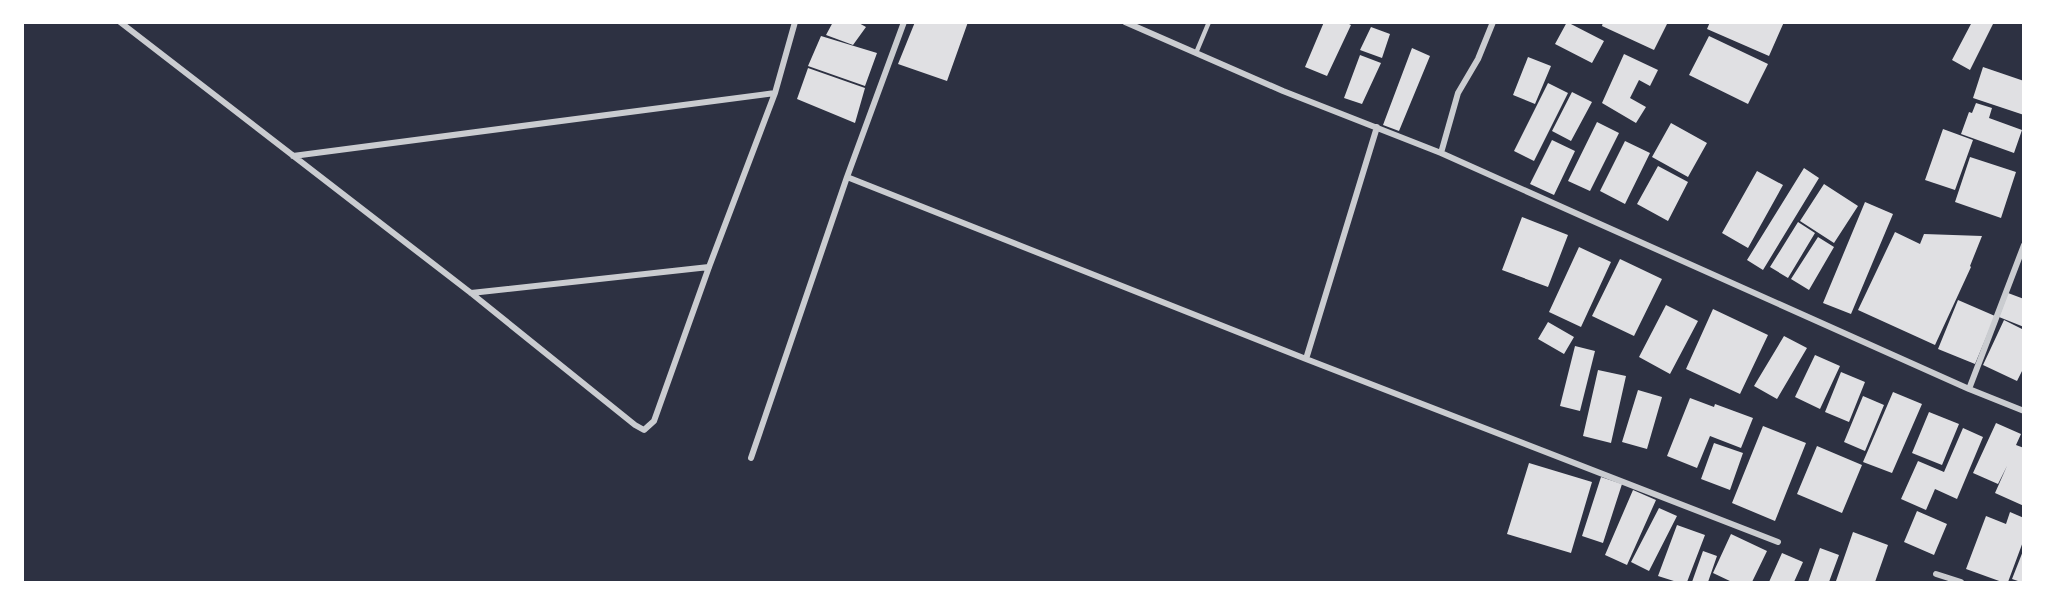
<svg xmlns="http://www.w3.org/2000/svg" width="2046" height="605" font-family="'Fira Sans',sans-serif">
	<rect width="100%" height="100%" fill="#2d3142"/>
	<path fill="#e0e0e3" d="M 833,22 L 857,22 L 866,27 L 853,45 L 826,35 Z
		M 915,22 L 968,22 L 947,81 L 898,64 Z
		M 1324,22 L 1345,22 L 1351,25 L 1327,76 L 1305,67 Z
		M 1567,22 L 1604,41 L 1592,63 L 1555,44 Z
		M 1603,22 L 1668,22 L 1654,50 L 1602,26 Z
		M 1710,22 L 1784,22 L 1769,56 L 1707,29 Z
		M 1972,22 L 1994,22 L 1970,70 L 1952,60 Z
		M 1371,27 L 1390,34 L 1382,58 L 1360,50 Z
		M 821,36 L 877,53 L 865,86 L 808,66 Z
		M 1709,36 L 1768,64 L 1748,104 L 1689,75 Z
		M 1412,48 L 1430,56 L 1399,131 L 1383,125 Z
		M 1624,54 L 1658,70 L 1650,86 L 1639,80 L 1630,98 L 1646,107 L 1636,123 L 1602,103 Z
		M 1360,55 L 1381,63 L 1362,104 L 1344,98 Z
		M 1528,57 L 1551,66 L 1535,104 L 1513,95 Z
		M 1983,67 L 2024,81 L 2024,115 L 1973,98 Z
		M 808,68 L 865,88 L 855,123 L 797,99 Z
		M 1548,83 L 1568,93 L 1534,161 L 1514,151 Z
		M 1572,92 L 1592,102 L 1571,141 L 1552,131 Z
		M 1976,103 L 1992,108 L 1989,118 L 2022,130 L 2014,153 L 1961,134 L 1969,112 L 1972,113 Z
		M 1597,122 L 1619,133 L 1590,191 L 1568,181 Z
		M 1671,123 L 1707,143 L 1688,177 L 1652,157 Z
		M 1943,129 L 1973,140 L 1955,190 L 1925,180 Z
		M 1552,140 L 1575,151 L 1554,195 L 1530,184 Z
		M 1625,141 L 1650,153 L 1625,204 L 1600,191 Z
		M 1970,157 L 2016,172 L 2001,218 L 1955,202 Z
		M 1658,166 L 1688,182 L 1668,221 L 1637,204 Z
		M 1804,168 L 1819,178 L 1763,270 L 1747,260 Z
		M 1757,171 L 1783,185 L 1748,248 L 1722,233 Z
		M 1824,184 L 1858,206 L 1834,243 L 1800,221 Z
		M 1865,202 L 1893,214 L 1851,314 L 1823,303 Z
		M 1522,217 L 1568,235 L 1548,287 L 1502,270 Z
		M 1798,222 L 1815,233 L 1788,278 L 1770,267 Z
		M 1895,232 L 1920,244 L 1924,234 L 1982,236 L 1970,266 L 1971,267 L 1935,345 L 1858,310 Z
		M 1818,237 L 1834,247 L 1809,290 L 1791,279 Z
		M 1579,247 L 1611,262 L 1581,327 L 1549,312 Z
		M 1620,259 L 1662,279 L 1634,336 L 1592,316 Z
		M 2008,293 L 2024,299 L 2024,327 L 1999,317 Z
		M 1958,300 L 1995,316 L 1975,364 L 1938,349 Z
		M 1666,305 L 1698,321 L 1670,374 L 1639,357 Z
		M 1713,309 L 1768,335 L 1740,394 L 1686,369 Z
		M 2004,320 L 2024,330 L 2024,367 L 2017,381 L 1983,365 Z
		M 1548,322 L 1574,337 L 1564,354 L 1538,339 Z
		M 1784,336 L 1807,348 L 1777,399 L 1754,386 Z
		M 1575,346 L 1595,351 L 1580,411 L 1560,406 Z
		M 1815,355 L 1840,366 L 1820,409 L 1795,397 Z
		M 1598,370 L 1626,376 L 1611,443 L 1583,436 Z
		M 1841,372 L 1865,382 L 1849,422 L 1825,412 Z
		M 1638,390 L 1662,397 L 1647,449 L 1622,442 Z
		M 1893,392 L 1922,404 L 1892,473 L 1863,462 Z
		M 1863,396 L 1884,405 L 1865,451 L 1844,442 Z
		M 1690,398 L 1714,407 L 1715,404 L 1753,418 L 1741,448 L 1710,436 L 1697,468 L 1667,456 Z
		M 1929,412 L 1959,424 L 1942,465 L 1912,453 Z
		M 1996,423 L 2021,434 L 2016,445 L 2024,448 L 2024,506 L 1995,493 L 2007,466 L 1998,484 L 1973,473 Z
		M 1763,426 L 1806,443 L 1775,521 L 1732,503 Z
		M 1963,428 L 1983,437 L 1957,499 L 1935,489 L 1926,510 L 1901,499 L 1918,461 L 1944,472 Z
		M 1714,443 L 1743,453 L 1730,490 L 1701,479 Z
		M 1817,446 L 1862,465 L 1842,513 L 1797,494 Z
		M 1529,463 L 1592,482 L 1571,553 L 1507,534 Z
		M 1601,477 L 1622,484 L 1603,543 L 1582,536 Z
		M 1633,490 L 1656,500 L 1627,565 L 1605,555 Z
		M 1659,508 L 1677,516 L 1649,571 L 1631,562 Z
		M 1917,511 L 1947,524 L 1934,555 L 1904,542 Z
		M 2010,512 L 2024,518 L 2024,539 L 2008,582 L 2002,582 L 1966,569 L 1986,516 L 2006,524 Z
		M 1677,525 L 1705,535 L 1687,582 L 1677,582 L 1658,576 Z
		M 1853,532 L 1888,545 L 1875,582 L 1836,581 Z
		M 1731,534 L 1767,551 L 1752,582 L 1732,582 L 1713,573 Z
		M 1820,548 L 1839,555 L 1829,582 L 1808,582 Z
		M 1703,551 L 1717,556 L 1708,582 L 1692,582 Z
		M 2023,551 L 2024,582 L 2021,582 L 2012,579 Z
		M 1782,553 L 1803,562 L 1794,582 L 1769,582 Z"/>
	<g fill="none" stroke-linecap="round" stroke-linejoin="round">
		<path stroke="#caccd0" stroke-width="4.5" d="M 1196,53 L 1209,22"/>
		<path stroke="#caccd0" stroke-width="6" d="M 120,22 L 471,293 L 635,425 L 644,430 L 654,421 L 709,267 L 775,93 L 795,22
			M 1125,22 L 1283,91 L 1441,153 L 1969,389 L 2024,411
			M 1441,153 L 1458,93 L 1478,59 L 1493,22
			M 293,156 L 775,93
			M 847,177 L 1306,359 L 1778,542
			M 471,293 L 709,267
			M 1306,359 L 1377,127
			M 1969,389 L 2024,245
			M 751,458 L 847,177 L 904,22
			M 1936,574 L 1961,582"/>
	</g>
	<rect width="2046" height="605" fill="none" stroke="#ffffff" stroke-width="48"/>
</svg>
